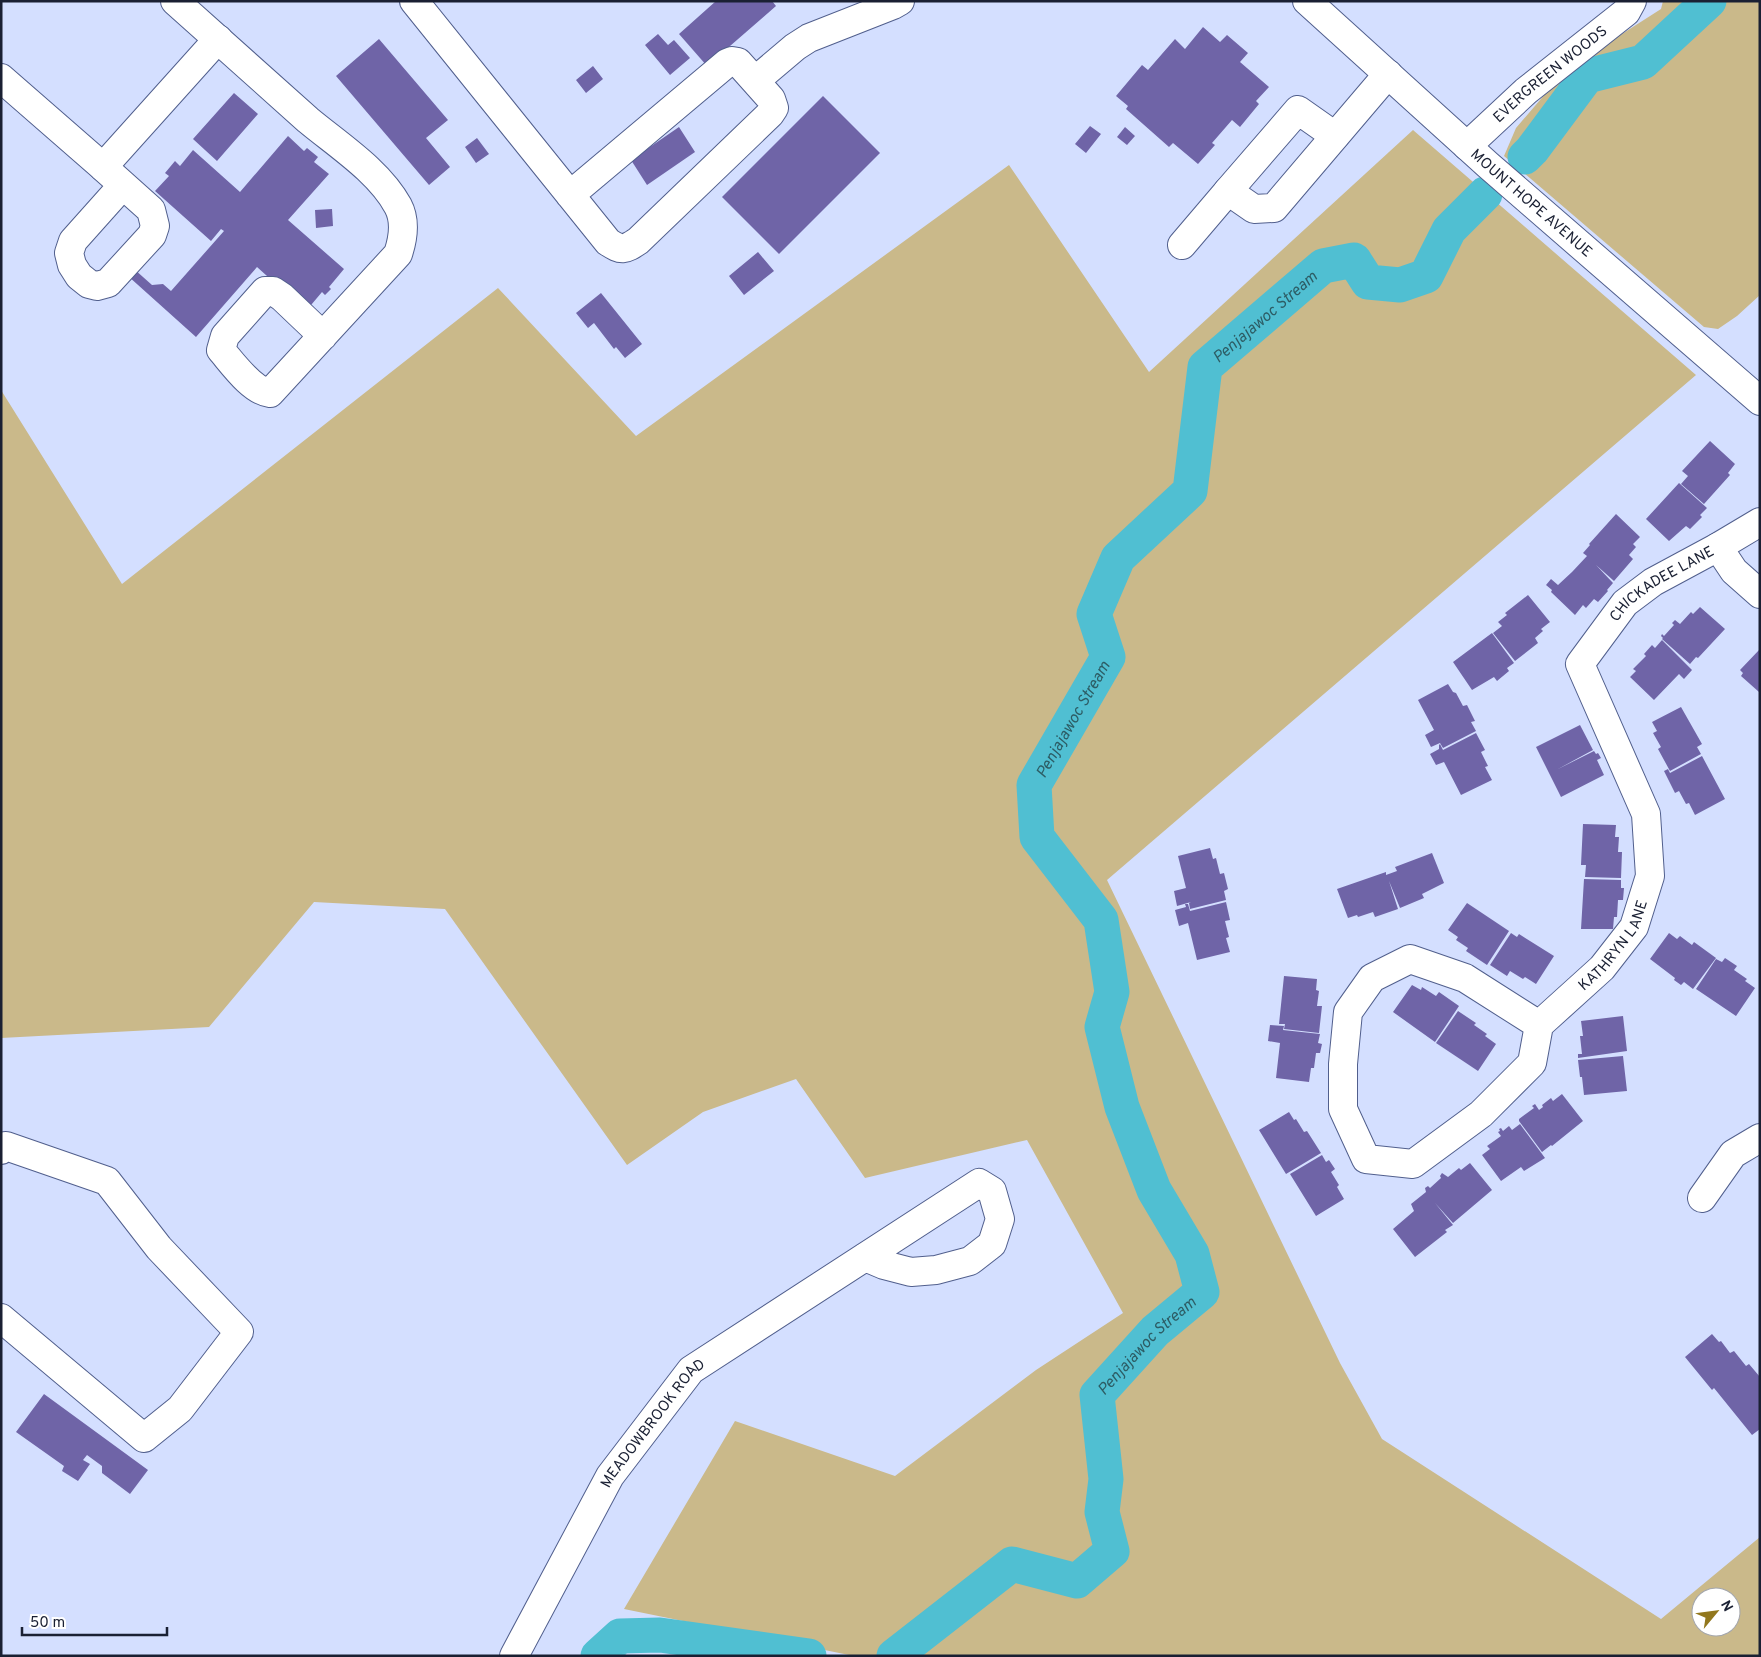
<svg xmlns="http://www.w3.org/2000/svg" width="1761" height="1657" font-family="Overpass,sans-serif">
	<rect width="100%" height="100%" fill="#d4dfff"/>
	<path fill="#cab98a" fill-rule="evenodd" d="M 1663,1 L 1760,1 L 1760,295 L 1737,316 L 1718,329 L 1704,327 L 1504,156 L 1516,128 L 1546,93 L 1600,48 L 1661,9 Z
		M 1413,130 L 1696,375 L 1107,880 L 1340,1363 L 1382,1439 L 1661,1619 L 1760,1537 L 1760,1656 L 854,1656 L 624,1609 L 735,1421 L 895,1476 L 1036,1370 L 1123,1313 L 1027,1140 L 865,1178 L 796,1079 L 703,1112 L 627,1165 L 445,909 L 314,902 L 209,1027 L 1,1038 L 1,390 L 122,584 L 498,288 L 636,436 L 1009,165 L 1149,372 ZM 1701,1597 L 1731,1597 L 1731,1627 L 1701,1627 Z"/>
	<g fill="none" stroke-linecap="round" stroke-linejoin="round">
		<g stroke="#50bfd2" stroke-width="35">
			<path d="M 1525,157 L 1532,150 L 1587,76 L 1643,62 L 1709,1"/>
			<path d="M 598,1656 L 620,1636 L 660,1635 L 809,1656"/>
			<path id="s1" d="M 894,1656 L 1012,1564 L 1077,1581 L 1112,1551 L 1102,1512 L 1106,1479 L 1097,1395 L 1155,1331 L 1202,1292 L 1192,1254 L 1154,1190 L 1122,1107 L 1102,1027 L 1112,992 L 1101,920 L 1037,837 L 1034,785 L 1108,657 L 1094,614 L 1118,558 L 1190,491 L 1205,367 L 1323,266 L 1354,260 L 1368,282 L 1400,285 L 1426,276 L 1449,230 L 1485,194"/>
		</g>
	</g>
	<path fill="#6f64a7" d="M 716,1 L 772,1 L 776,6 L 707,66 L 679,34 Z
		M 1203,27 L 1220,42 L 1227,35 L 1248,53 L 1240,62 L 1269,87 L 1256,101 L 1259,104 L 1240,127 L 1232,120 L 1212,143 L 1215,145 L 1198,164 L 1173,143 L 1169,147 L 1126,109 L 1128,106 L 1116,96 L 1142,65 L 1148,70 L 1175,39 L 1185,49 Z
		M 658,34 L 668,45 L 674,40 L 690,58 L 670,75 L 645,45 Z
		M 379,39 L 448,120 L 426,138 L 450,167 L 429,185 L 336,76 Z
		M 593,66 L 603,79 L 586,93 L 576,80 Z
		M 234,93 L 258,114 L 217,161 L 193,139 Z
		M 823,96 L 880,153 L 779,254 L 722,197 Z
		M 1090,126 L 1101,134 L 1086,153 L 1075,144 Z
		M 679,127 L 695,152 L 647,185 L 631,160 Z
		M 1125,127 L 1135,136 L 1127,145 L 1117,137 Z
		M 288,136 L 304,151 L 307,148 L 318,157 L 314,162 L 329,174 L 288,220 L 344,269 L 329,287 L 331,289 L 325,295 L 322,292 L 306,311 L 257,267 L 196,337 L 128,276 L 134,269 L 152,285 L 163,284 L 171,291 L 224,231 L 221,229 L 211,241 L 155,191 L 169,176 L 165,173 L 175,161 L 180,166 L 193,150 L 240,192 Z
		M 477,138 L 489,154 L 476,163 L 465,147 Z
		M 332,209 L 333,226 L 316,228 L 315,210 Z
		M 758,252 L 774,271 L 744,295 L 729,276 Z
		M 601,293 L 642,344 L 625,358 L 616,347 L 614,349 L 594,323 L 588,328 L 576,313 Z
		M 1710,441 L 1735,464 L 1728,473 L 1730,475 L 1704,504 L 1681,484 L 1688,476 L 1682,471 Z
		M 1679,483 L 1707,508 L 1700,515 L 1702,517 L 1690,529 L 1686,526 L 1669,541 L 1646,519 Z
		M 1616,514 L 1640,537 L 1633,544 L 1636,547 L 1629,555 L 1633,559 L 1614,581 L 1596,565 L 1613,583 L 1607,590 L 1608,591 L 1598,602 L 1594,599 L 1586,608 L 1583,605 L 1575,615 L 1551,592 L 1552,590 L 1546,585 L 1551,579 L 1558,585 L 1572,572 L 1587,556 L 1583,553 L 1590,545 L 1589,544 Z
		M 1528,595 L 1550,622 L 1541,629 L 1543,631 L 1535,638 L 1538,643 L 1515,661 L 1493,633 L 1502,626 L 1498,622 L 1507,615 L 1505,613 Z
		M 1700,607 L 1725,629 L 1698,658 L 1696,657 L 1690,664 L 1662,639 L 1663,638 L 1661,636 L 1662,634 L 1664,636 L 1674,625 L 1672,623 L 1675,620 L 1680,624 L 1691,612 L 1693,614 Z
		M 1492,633 L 1514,663 L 1507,668 L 1509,671 L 1497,681 L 1494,677 L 1472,690 L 1453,662 Z
		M 1662,640 L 1692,670 L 1684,679 L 1679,674 L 1654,700 L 1630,677 L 1636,671 L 1633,669 L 1646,656 L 1644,654 L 1652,645 L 1655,648 Z
		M 1760,649 L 1760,691 L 1759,692 L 1741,676 L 1743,673 L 1740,670 Z
		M 1448,684 L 1453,692 L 1456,693 L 1463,706 L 1467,705 L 1475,721 L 1471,722 L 1476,731 L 1443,748 L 1440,743 L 1431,747 L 1425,735 L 1434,730 L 1418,700 Z
		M 1681,707 L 1702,744 L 1697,747 L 1701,754 L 1670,771 L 1658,749 L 1661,747 L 1653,733 L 1657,731 L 1652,722 Z
		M 1580,725 L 1593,750 L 1558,769 L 1594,751 L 1596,754 L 1598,753 L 1601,758 L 1597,760 L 1604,775 L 1561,797 L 1536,747 Z
		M 1476,733 L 1485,750 L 1481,752 L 1488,766 L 1485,767 L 1492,780 L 1461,795 L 1444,762 L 1436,765 L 1430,754 L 1439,749 L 1439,745 L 1440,744 L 1443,750 Z
		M 1702,756 L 1725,799 L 1695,815 L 1689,803 L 1686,804 L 1679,791 L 1675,793 L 1664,771 L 1668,769 L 1670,773 Z
		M 1583,824 L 1616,825 L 1615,837 L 1619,837 L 1618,852 L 1622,852 L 1621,878 L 1585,877 L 1586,865 L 1581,865 Z
		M 1210,848 L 1213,859 L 1216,858 L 1220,874 L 1224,873 L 1228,889 L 1224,891 L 1226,900 L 1190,909 L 1189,903 L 1191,902 L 1177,906 L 1174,891 L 1186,888 L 1178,856 Z
		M 1432,853 L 1444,883 L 1422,894 L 1424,898 L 1400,908 L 1389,881 L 1398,909 L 1375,917 L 1373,912 L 1358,917 L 1357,915 L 1348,918 L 1337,889 L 1386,872 L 1386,875 L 1397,871 L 1395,867 Z
		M 1584,879 L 1621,880 L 1621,888 L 1624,888 L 1623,900 L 1618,900 L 1617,917 L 1614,917 L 1613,929 L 1581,929 Z
		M 1226,902 L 1230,920 L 1225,921 L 1229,937 L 1226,938 L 1230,952 L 1197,960 L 1188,923 L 1179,926 L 1175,910 L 1186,907 L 1185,904 L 1188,904 L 1190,911 Z
		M 1467,903 L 1509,931 L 1487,965 L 1466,951 L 1468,948 L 1456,940 L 1458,937 L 1448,930 Z
		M 1511,933 L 1517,937 L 1519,934 L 1554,956 L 1536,984 L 1525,977 L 1523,979 L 1510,971 L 1507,976 L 1490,965 Z
		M 1669,933 L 1677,939 L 1680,936 L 1692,945 L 1694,942 L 1716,958 L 1693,989 L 1684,982 L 1681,985 L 1674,980 L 1675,978 L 1650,959 Z
		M 1725,958 L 1737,966 L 1734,970 L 1747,979 L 1745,981 L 1755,988 L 1736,1016 L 1696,989 L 1716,959 L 1722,962 Z
		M 1284,976 L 1317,979 L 1316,990 L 1319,991 L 1317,1006 L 1322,1006 L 1319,1033 L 1284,1029 L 1285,1024 L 1279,1024 Z
		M 1412,985 L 1421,990 L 1422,987 L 1436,996 L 1439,992 L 1459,1006 L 1435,1042 L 1393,1012 Z
		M 1458,1011 L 1476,1023 L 1474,1025 L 1487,1034 L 1485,1036 L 1496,1044 L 1478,1071 L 1436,1043 Z
		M 1623,1016 L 1627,1051 L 1578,1058 L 1578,1054 L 1582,1054 L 1580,1036 L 1583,1036 L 1581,1021 Z
		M 1270,1025 L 1284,1026 L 1283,1030 L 1320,1034 L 1318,1043 L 1322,1044 L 1320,1053 L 1316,1053 L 1314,1068 L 1311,1068 L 1309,1082 L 1276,1078 L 1280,1043 L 1268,1041 Z
		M 1623,1056 L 1627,1091 L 1584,1095 L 1582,1077 L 1580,1077 L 1578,1060 Z
		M 1562,1094 L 1583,1121 L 1552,1146 L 1551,1145 L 1542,1152 L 1519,1121 L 1519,1119 L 1534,1108 L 1532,1106 L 1535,1104 L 1539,1110 L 1543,1107 L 1542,1105 L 1551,1098 L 1553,1101 Z
		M 1289,1112 L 1294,1120 L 1296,1119 L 1304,1132 L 1307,1131 L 1321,1153 L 1286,1174 L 1259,1130 Z
		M 1520,1124 L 1545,1158 L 1524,1171 L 1521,1167 L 1501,1181 L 1482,1155 L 1490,1149 L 1487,1146 L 1501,1136 L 1498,1132 L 1500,1131 L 1499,1129 L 1501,1128 L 1503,1131 L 1509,1126 L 1512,1130 Z
		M 1322,1155 L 1326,1162 L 1329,1160 L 1335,1169 L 1331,1172 L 1339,1185 L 1337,1187 L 1344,1199 L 1316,1216 L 1290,1174 Z
		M 1470,1163 L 1492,1190 L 1453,1223 L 1435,1203 L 1453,1225 L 1445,1230 L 1447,1232 L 1415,1257 L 1393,1229 L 1414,1211 L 1411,1204 L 1426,1192 L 1425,1188 L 1428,1186 L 1430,1188 L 1441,1178 L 1440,1176 L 1442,1173 L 1448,1177 L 1459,1168 L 1461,1170 Z
		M 1712,1334 L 1719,1342 L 1721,1341 L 1730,1353 L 1734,1351 L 1746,1366 L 1749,1364 L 1760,1377 L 1760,1429 L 1752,1435 L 1714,1388 L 1712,1390 L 1685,1357 Z
		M 44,1394 L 148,1470 L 130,1494 L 102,1473 L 102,1466 L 87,1455 L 83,1460 L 90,1464 L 78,1481 L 62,1471 L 64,1466 L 16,1432 Z"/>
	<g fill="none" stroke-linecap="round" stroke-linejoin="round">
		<g stroke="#515f8d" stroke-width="30">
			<g id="minor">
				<path d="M 175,1 C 220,41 264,81 308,120 C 338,145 379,171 398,206 C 406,221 403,239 398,254 L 270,393 C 252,391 233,364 221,350 L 225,336 L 265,291 L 273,291 L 282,297 L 323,336"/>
				<path d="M 414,1 L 608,242 C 622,251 624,250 638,241 L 770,114 L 774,108 L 771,99 L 738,62 L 732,61 L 727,63 L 570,195"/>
				<path id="s2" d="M 1307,1 L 1488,165 L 1760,401"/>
				<path d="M 1,78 L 103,167 L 218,39"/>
				<path d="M 756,80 L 795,47 L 809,38 L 893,5 L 900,1"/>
				<path id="s3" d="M 1467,146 L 1526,91 L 1626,12 L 1632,1"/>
				<path d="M 103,167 L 151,210 L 155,226 L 152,235 L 108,283 L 97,286 L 89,284 L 79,276 L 72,265 L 69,253 L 73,241 L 123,185"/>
				<path d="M 1228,191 L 1298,110 L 1335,136"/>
				<path d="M 1182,245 L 1228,191 L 1254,209 L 1274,208 L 1388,74"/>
				<path d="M 1718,547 L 1734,571 L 1760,594"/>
				<path id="s4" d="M 1539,1025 L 1465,978 L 1410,959 L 1372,978 L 1348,1012 L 1343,1064 L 1343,1109 L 1366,1159 L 1413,1164 L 1481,1114 L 1532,1063 L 1539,1025 L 1602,968 L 1634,927 L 1650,876 L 1646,814 L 1580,664 L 1625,603 L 1653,582 L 1718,547 L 1760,522"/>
				<path d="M 1,1150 L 6,1146 L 107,1181 L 159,1248 L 239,1332 L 180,1409 L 144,1438 L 1,1318"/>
				<path d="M 1702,1198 L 1733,1154 L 1760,1138"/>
				<path id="s5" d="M 514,1656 L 610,1476 L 691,1370 L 979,1183 L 992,1191 L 1000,1219 L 992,1244 L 970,1261 L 936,1270 L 911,1272 L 884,1265 L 865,1257"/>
			</g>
		</g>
		<use href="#minor" stroke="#fff" stroke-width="28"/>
	</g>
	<g text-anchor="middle" stroke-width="5" stroke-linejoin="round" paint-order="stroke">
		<g font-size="15" fill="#1a2033" stroke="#fff">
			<text dy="5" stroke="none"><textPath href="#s3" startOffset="110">EVERGREEN WOODS</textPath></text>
			<text dy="5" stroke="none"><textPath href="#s2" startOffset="302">MOUNT HOPE AVENUE</textPath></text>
			<text dy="5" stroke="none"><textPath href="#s4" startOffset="1158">CHICKADEE LANE</textPath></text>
			<text dy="5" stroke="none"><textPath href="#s4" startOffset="735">KATHRYN LANE</textPath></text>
			<text dy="5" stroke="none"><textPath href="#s5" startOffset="272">MEADOWBROOK ROAD</textPath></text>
		</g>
		<g font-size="16" font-style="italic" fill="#2d5d65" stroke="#fff">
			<text dy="6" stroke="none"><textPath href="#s1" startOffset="1675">Penjajawoc Stream</textPath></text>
			<text dy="6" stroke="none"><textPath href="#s1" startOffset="1196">Penjajawoc Stream</textPath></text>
			<text dy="6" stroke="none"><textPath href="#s1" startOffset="491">Penjajawoc Stream</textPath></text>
		</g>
	</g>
	<rect width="1761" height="1657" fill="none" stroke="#1a2033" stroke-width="5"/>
	<g transform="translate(1716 1612) rotate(61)"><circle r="24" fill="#ffffff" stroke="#a3a6ad"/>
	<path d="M0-4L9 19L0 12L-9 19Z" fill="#92771d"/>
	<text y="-8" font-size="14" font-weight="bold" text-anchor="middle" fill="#1a2033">N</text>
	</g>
	<path d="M22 1627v8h145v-8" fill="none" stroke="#1a2033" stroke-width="2.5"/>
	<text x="30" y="1627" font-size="15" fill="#1a2033" stroke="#ffffff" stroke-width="4" paint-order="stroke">50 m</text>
</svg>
